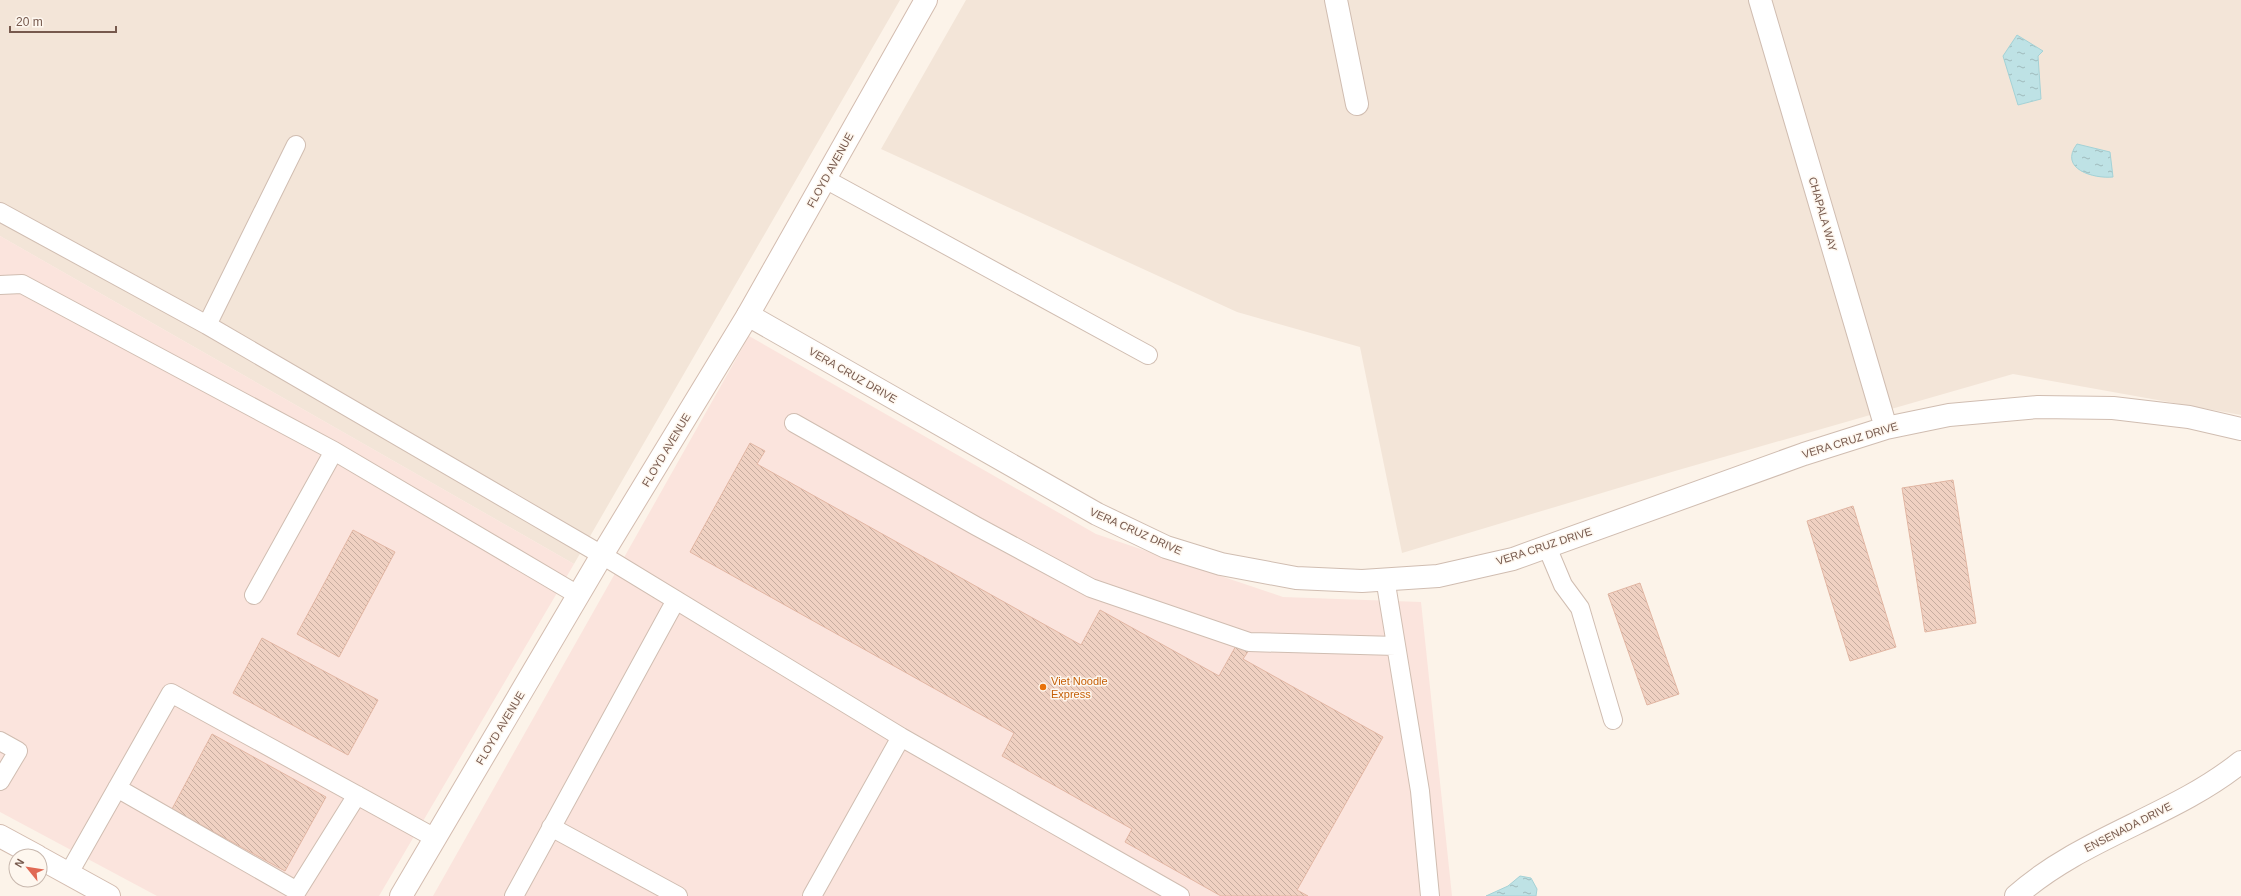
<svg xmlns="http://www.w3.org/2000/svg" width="2241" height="896" font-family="Helvetica,sans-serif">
	<defs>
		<pattern id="water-ripples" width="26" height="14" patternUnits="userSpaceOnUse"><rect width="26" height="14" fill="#bee2e5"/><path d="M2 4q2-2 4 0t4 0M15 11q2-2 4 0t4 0" fill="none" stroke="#9fbabc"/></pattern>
		<pattern id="building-back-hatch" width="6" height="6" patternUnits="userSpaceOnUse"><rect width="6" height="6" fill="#f0d1c2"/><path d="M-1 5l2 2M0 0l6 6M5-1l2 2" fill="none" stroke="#c7ada0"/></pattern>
	</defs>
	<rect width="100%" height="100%" fill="#fcf3e9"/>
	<path fill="#f3e5d8" d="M 0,0 L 900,0 L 574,564 L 0,236 Z
		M 966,0 L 2241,0 L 2241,415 L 2013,374 L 1675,471 L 1402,553 L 1360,347 L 1237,312 L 881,149 Z"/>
	<path fill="#fbe4dd" d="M 0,236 L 574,564 L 379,896 L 157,896 L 0,812 Z
		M 749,336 L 1096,534 L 1283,597 L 1421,602 L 1452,896 L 433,896 Z"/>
	<path fill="url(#water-ripples)" stroke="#a4d2d6" d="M 2017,35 L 2043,51 L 2038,56 L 2041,99 L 2018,105 L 2003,56 Z
		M 2077,144 L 2110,152 L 2113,177 C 2094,179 2058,169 2077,144 Z
		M 1520,876 L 1531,878 L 1537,889 L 1536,896 L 1486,896 L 1508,886 Z"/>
	<path fill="url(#building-back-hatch)" stroke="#e2b6a3" d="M 750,443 L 765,451 L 757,464 L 1081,645 L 1100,610 L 1219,676 L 1237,644 L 1249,650 L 1243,659 L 1383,737 L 1297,890 L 1308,896 L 1221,896 L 1125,842 L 1132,829 L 1002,756 L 1014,733 L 690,552 Z
		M 1953,480 L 1976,623 L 1925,632 L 1902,488 Z
		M 1853,506 L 1896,647 L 1850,661 L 1807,521 Z
		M 353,530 L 395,552 L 339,657 L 297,634 Z
		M 1640,583 L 1679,694 L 1647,705 L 1608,594 Z
		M 262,638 L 378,700 L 348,755 L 233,693 Z
		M 212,734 L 326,797 L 285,871 L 172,809 Z"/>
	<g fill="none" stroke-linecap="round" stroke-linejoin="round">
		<g stroke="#d0bdb1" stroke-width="20">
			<path id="lane" d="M 825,179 L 1148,355
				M 0,212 L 207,325 L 602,555 L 901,737 L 1180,896
				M 0,285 L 22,284 L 334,451 L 578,595
				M 207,325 L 296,145
				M 794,423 L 976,526 L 1091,588 L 1249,642 L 1396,646
				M 1547,547 L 1563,585 L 1580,608 L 1613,720
				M 1385,578 L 1420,791 L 1430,896
				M 254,595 L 334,451
				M 0,741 L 18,751 L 0,781
				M 117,788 L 297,891 L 357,795
				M 551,827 L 678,896
				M 69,873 L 171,693 L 435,838
				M 514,896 L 676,600
				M 812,896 L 901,737"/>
		</g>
		<g stroke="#d0bdb1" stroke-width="24">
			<path id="street" d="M 1336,0 L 1357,104
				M 1760,0 L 1886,428
				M 748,315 L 1097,514 L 1166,547 L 1221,564 L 1296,578 L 1362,581 L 1438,576 L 1513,559 L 1804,454 L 1886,428 L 1949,415 L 2038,407 L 2113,408 L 2189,417 L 2241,429
				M 2016,896 C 2082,837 2173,817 2241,762"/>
		</g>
		<g stroke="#d3bcaf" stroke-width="24">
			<path id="secondary" d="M 0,836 L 37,856
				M 40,858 L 109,896
				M 401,896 L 602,555 L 748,315 L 926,0"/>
		</g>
		<use href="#lane" stroke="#fff" stroke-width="18"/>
		<use href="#street" stroke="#fff" stroke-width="22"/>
		<use href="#secondary" stroke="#fff" stroke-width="22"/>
	</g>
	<circle fill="#e8710a" stroke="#fef7ef" stroke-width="1.5" cx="1043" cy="687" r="4"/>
	<g text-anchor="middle" stroke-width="3" stroke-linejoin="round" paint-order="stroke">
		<g font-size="11" fill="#76594d" stroke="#fef7ef">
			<text transform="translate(830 170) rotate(-61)" y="4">FLOYD AVENUE</text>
			<text transform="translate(1823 214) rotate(74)" y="4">CHAPALA WAY</text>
			<text transform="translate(853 375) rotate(30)" y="4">VERA CRUZ DRIVE</text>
			<text transform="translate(1850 440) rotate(-17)" y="4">VERA CRUZ DRIVE</text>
			<text transform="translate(666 450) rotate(-59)" y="4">FLOYD AVENUE</text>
			<text transform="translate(1136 531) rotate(24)" y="4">VERA CRUZ DRIVE</text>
			<text transform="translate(1544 546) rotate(-18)" y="4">VERA CRUZ DRIVE</text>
			<text transform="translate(500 728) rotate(-59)" y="4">FLOYD AVENUE</text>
			<text transform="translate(2128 827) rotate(-27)" y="4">ENSENADA DRIVE</text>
		</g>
		<g font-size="11" fill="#c56008" stroke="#fef7ef" text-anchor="start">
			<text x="1051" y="685">Viet Noodle<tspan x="1051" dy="13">Express</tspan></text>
		</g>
	</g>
	<g transform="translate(28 868) rotate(300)"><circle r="19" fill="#fef7ef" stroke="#c8b8ae"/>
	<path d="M0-3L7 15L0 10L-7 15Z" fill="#e06954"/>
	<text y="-6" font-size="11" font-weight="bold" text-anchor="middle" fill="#76594d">N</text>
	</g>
	<path d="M10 26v6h106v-6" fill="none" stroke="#76594d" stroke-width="2"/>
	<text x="16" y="26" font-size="12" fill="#76594d" stroke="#fef7ef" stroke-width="3" paint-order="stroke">20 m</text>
</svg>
